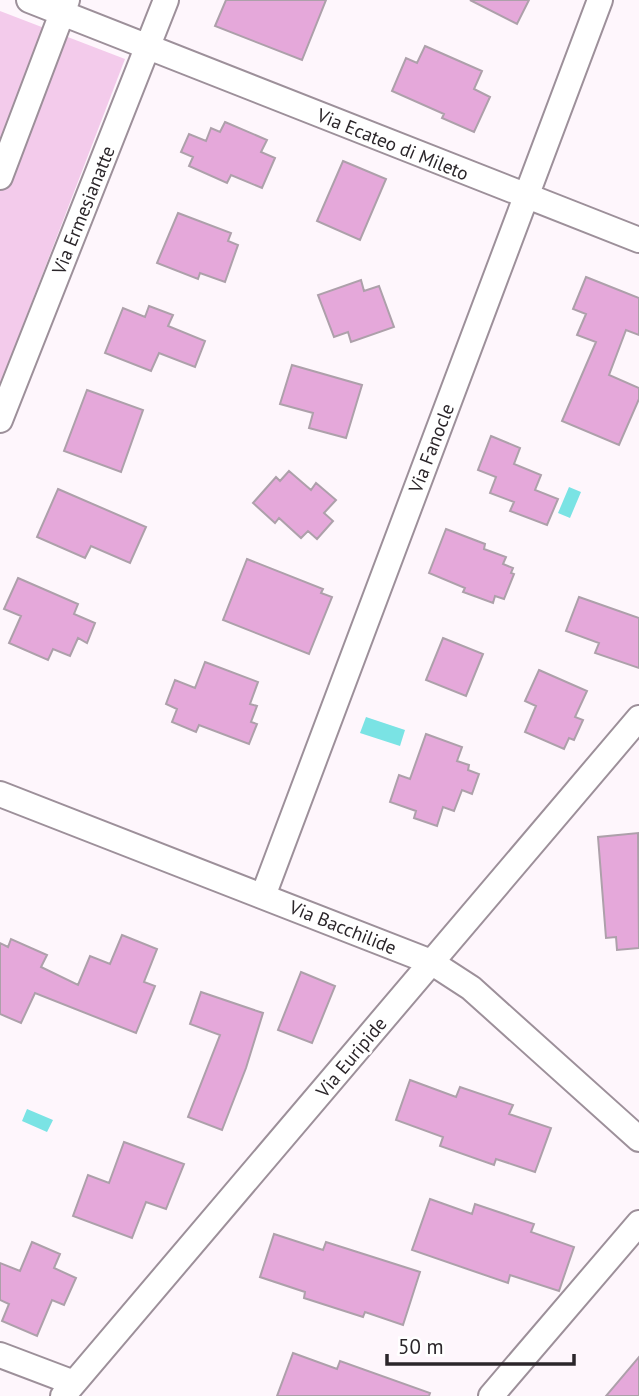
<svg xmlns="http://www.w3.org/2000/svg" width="639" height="1396" font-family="'PT Sans',sans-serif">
	<rect width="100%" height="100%" fill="#fef6fc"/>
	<path fill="#f3cbeb" d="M 0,11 L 125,59 L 0,385 Z"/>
	<path fill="#7ae3e4" d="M 569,487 L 581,492 L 570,518 L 558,513 Z
		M 366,717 L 405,730 L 400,746 L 360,733 Z
		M 27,1109 L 53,1120 L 47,1132 L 22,1121 Z"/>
	<path fill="#e5a8da" stroke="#ada0aa" stroke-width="2" d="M 226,0 L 326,0 L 302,60 L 215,26 Z
		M 470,0 L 529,0 L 517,24 Z
		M 425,46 L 482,71 L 474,89 L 490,97 L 474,132 L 442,118 L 444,114 L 392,91 L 406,58 L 417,63 Z
		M 225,122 L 267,140 L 261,152 L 275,158 L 262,188 L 231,175 L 227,183 L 189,166 L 193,157 L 181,152 L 189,134 L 206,141 L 211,128 L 220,132 Z
		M 343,161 L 386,179 L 360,240 L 317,221 Z
		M 178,213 L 231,233 L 228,241 L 238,245 L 225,282 L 200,273 L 198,279 L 157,263 Z
		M 586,277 L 639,298 L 639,335 L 626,330 L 609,375 L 639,388 L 639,399 L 619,445 L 562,421 L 596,342 L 577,335 L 586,314 L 573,309 Z
		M 361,280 L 364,291 L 379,286 L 394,327 L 351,342 L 348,332 L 334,337 L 318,295 Z
		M 149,306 L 173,315 L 168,326 L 205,341 L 195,367 L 159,353 L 151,371 L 105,353 L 123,308 L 145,317 Z
		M 292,365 L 362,385 L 346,438 L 309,428 L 313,413 L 280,404 Z
		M 87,390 L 143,410 L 121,472 L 64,451 Z
		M 491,436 L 520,448 L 514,464 L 541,475 L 535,490 L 558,499 L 547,525 L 510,511 L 514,502 L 490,493 L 496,477 L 478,470 Z
		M 289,471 L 311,490 L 316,483 L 336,500 L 324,513 L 333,521 L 317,539 L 308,531 L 301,538 L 279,518 L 275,523 L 253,503 L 276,477 L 280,481 Z
		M 58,489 L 146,527 L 130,563 L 91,546 L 85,558 L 37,537 Z
		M 446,529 L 485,544 L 484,549 L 506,557 L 503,564 L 513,568 L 511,573 L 514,574 L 504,599 L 495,596 L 493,603 L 463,592 L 465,588 L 429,573 Z
		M 247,559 L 323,589 L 321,593 L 332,597 L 309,654 L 223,620 Z
		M 18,578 L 78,604 L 74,614 L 95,623 L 87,643 L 78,638 L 70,656 L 53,649 L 48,660 L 9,643 L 21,616 L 4,609 Z
		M 579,597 L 639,618 L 639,668 L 595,653 L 599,643 L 566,631 Z
		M 443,638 L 483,654 L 466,696 L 426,680 Z
		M 205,662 L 258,682 L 250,704 L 257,706 L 251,722 L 257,724 L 249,744 L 199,725 L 196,732 L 172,722 L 177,709 L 166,704 L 175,680 L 195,688 Z
		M 539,670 L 587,691 L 575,717 L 583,720 L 574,740 L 569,738 L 564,749 L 525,732 L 536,706 L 525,701 Z
		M 426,734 L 462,747 L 457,761 L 469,765 L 468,770 L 479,774 L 472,794 L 462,790 L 454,811 L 443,807 L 437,826 L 414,818 L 416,811 L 390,802 L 399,775 L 410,779 Z
		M 638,833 L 639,948 L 617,950 L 616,937 L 606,938 L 598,837 Z
		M 122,935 L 157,949 L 144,982 L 155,986 L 136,1033 L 35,993 L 21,1023 L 0,1014 L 0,943 L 8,947 L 11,939 L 47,955 L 41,967 L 78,985 L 90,956 L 110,964 Z
		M 301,972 L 335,986 L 312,1043 L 278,1030 Z
		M 201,992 L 263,1013 L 246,1068 L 222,1130 L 188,1117 L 220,1035 L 190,1024 Z
		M 410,1080 L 456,1097 L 460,1087 L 513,1105 L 509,1114 L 551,1128 L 535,1172 L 496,1159 L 494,1165 L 440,1146 L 443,1137 L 396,1120 Z
		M 124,1142 L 184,1164 L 166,1209 L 146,1202 L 132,1238 L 73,1216 L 88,1175 L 109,1183 Z
		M 430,1199 L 472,1214 L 475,1204 L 534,1224 L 531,1232 L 574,1247 L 559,1291 L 510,1275 L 508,1283 L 412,1250 Z
		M 274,1234 L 323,1250 L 326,1242 L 420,1272 L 403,1325 L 365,1312 L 363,1317 L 304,1298 L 305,1292 L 260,1277 Z
		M 32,1242 L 60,1254 L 54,1268 L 76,1278 L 64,1305 L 52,1300 L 37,1336 L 2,1321 L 9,1304 L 0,1300 L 0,1263 L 20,1271 Z
		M 293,1353 L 337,1369 L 340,1361 L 430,1393 L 429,1396 L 277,1396 Z
		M 639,1357 L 639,1396 L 606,1396 Z"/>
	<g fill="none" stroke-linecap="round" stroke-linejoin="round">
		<g stroke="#9d909a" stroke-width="28">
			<path id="street" d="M 29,0 L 639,240
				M 0,177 L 67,0
				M 0,420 L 166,0
				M 0,794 L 431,962 L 471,988 L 639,1139
				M 263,896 L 600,0
				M 0,1355 L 74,1383
				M 63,1396 L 639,718
				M 491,1396 L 639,1223"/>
		</g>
		<use href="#street" stroke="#fff" stroke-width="24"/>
	</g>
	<g text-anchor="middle" stroke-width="5" stroke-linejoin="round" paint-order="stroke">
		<g font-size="19" fill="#2b262a" stroke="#fff">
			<text transform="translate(393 144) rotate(22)" y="7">Via Ecateo di Mileto</text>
			<text transform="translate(83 210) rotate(-68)" y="7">Via Ermesianatte</text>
			<text transform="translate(431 448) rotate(-69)" y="7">Via Fanocle</text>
			<text transform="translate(343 927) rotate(22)" y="7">Via Bacchilide</text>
			<text transform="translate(351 1057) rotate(-50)" y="7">Via Euripide</text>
		</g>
	</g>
	<path d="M387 1354v10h187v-10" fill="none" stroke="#2b262a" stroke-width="3.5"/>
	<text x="398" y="1354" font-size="21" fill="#2b262a" stroke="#ffffff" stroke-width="5" paint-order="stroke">50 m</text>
</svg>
